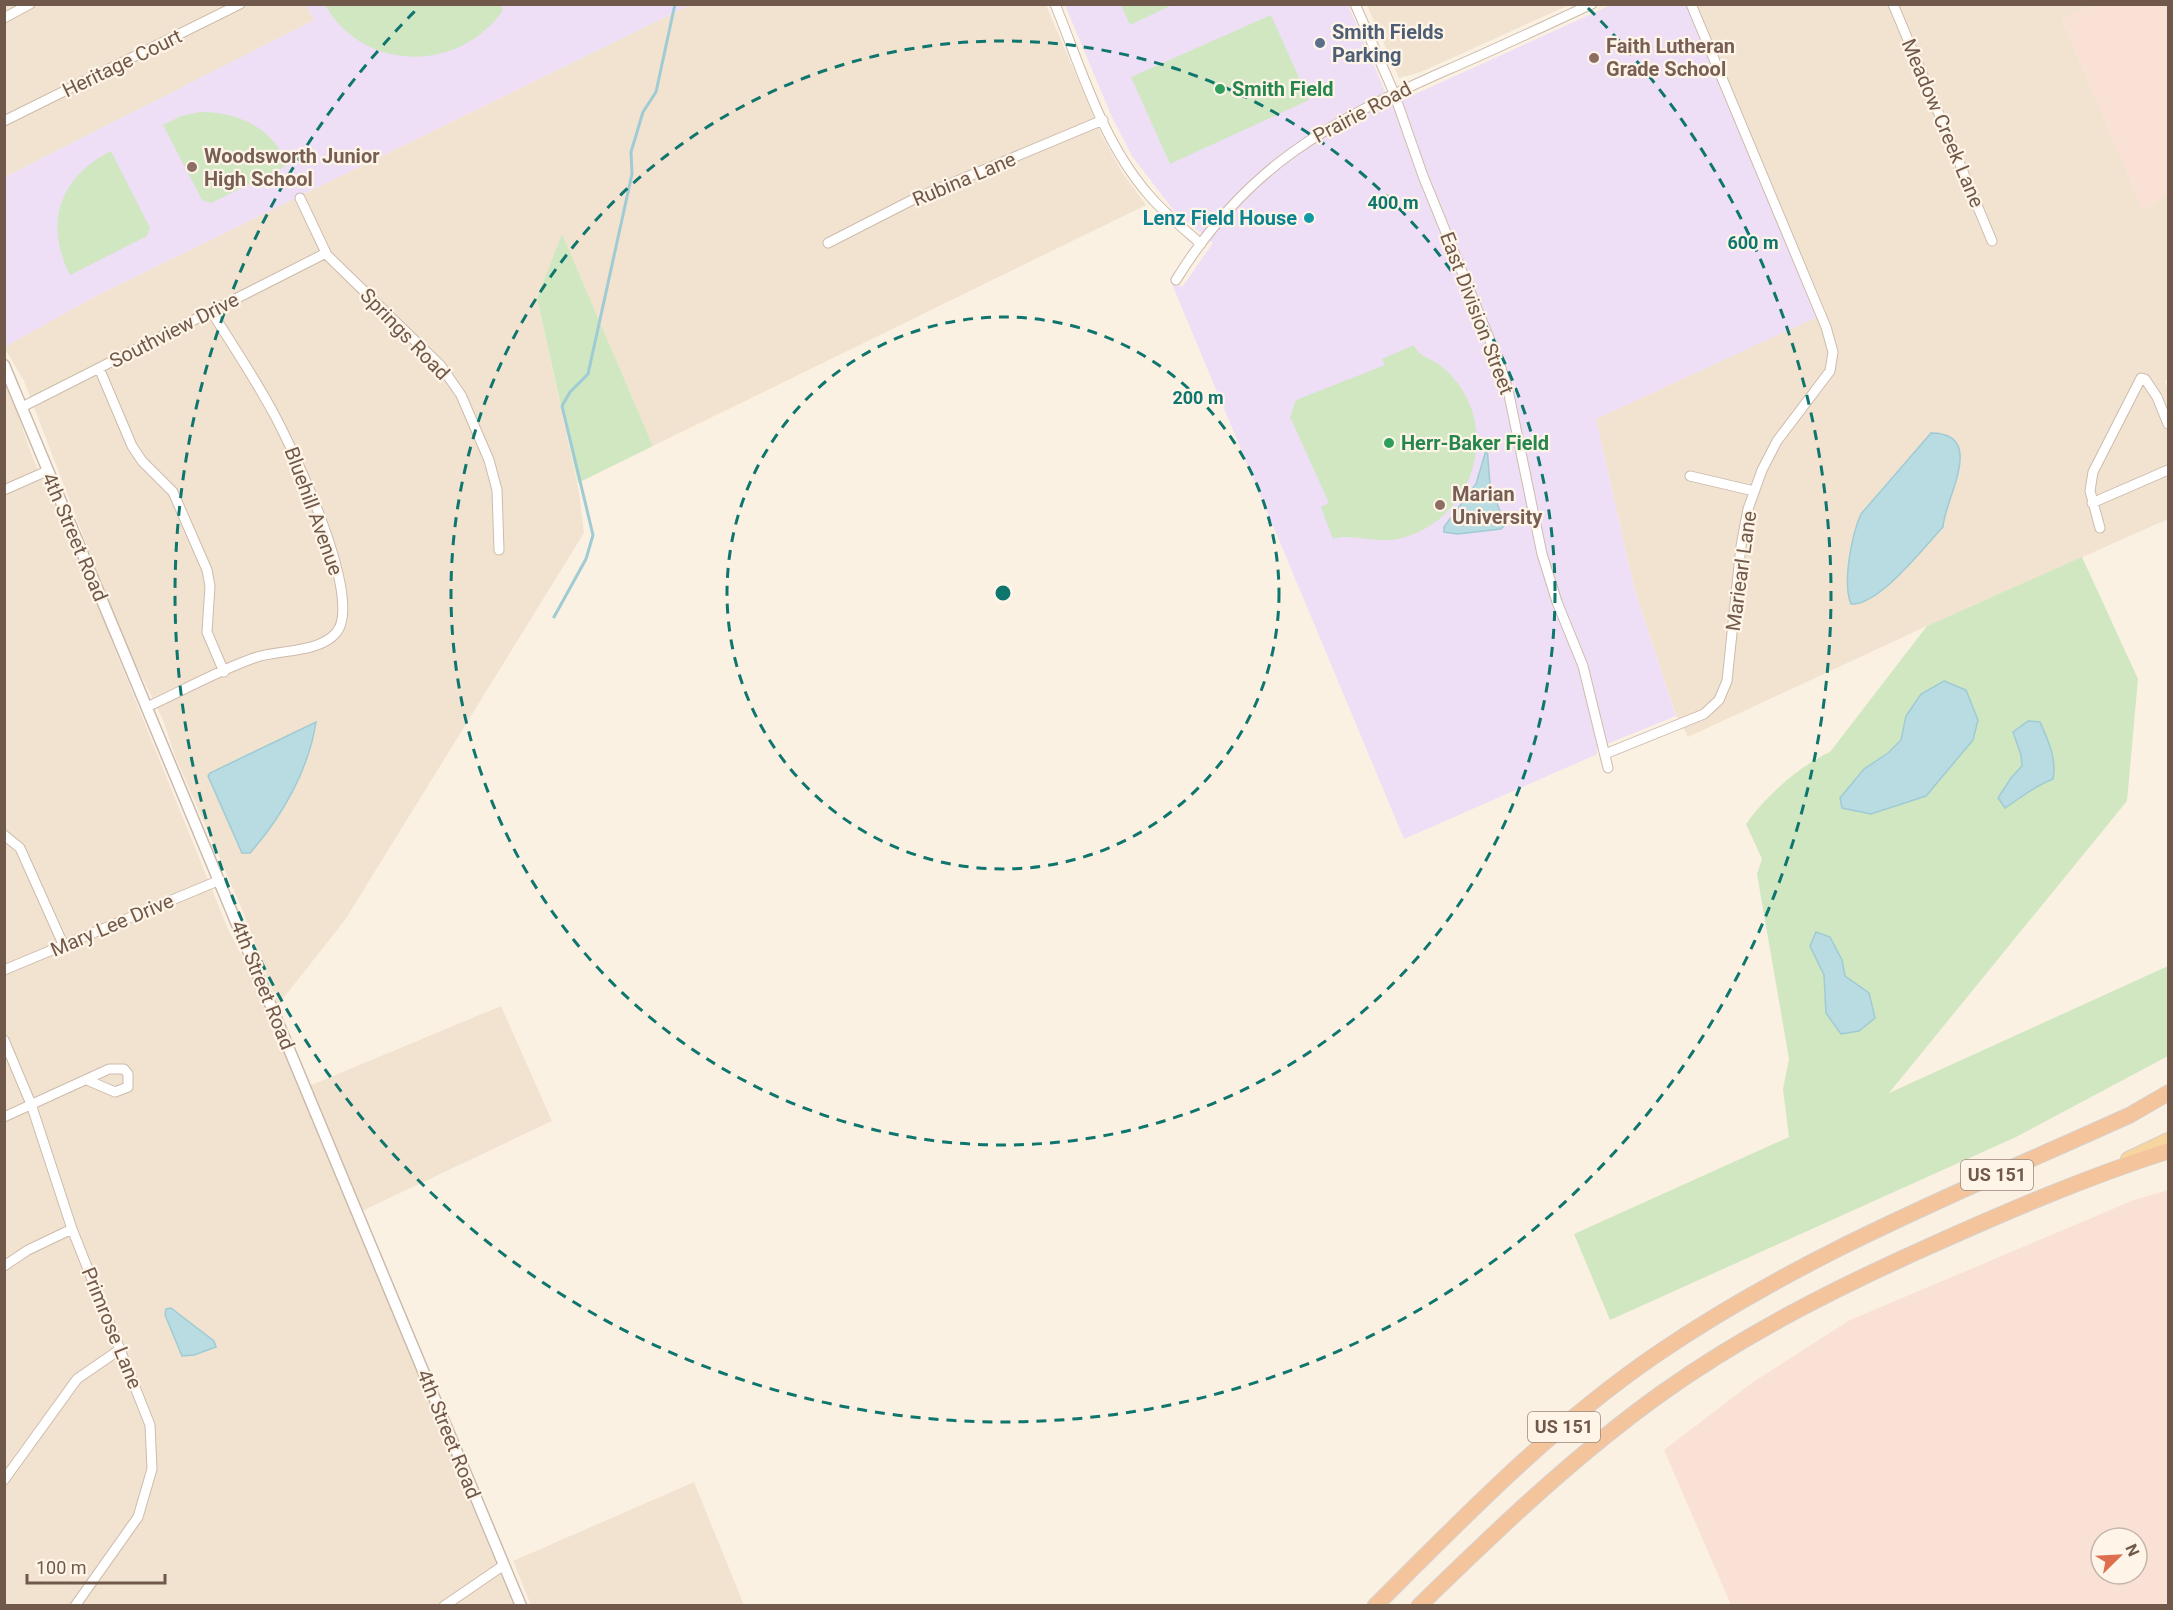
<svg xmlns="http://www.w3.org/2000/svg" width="2173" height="1610" font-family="Roboto,sans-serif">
	<rect width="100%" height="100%" fill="#fbf1e2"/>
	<path fill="#f2e3d1" d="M 5,5 L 306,5 L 314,20 L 5,177 Z
		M 690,5 L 1046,5 L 1102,136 L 1122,172 L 1146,205 L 653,446 L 562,235 L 537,298 L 579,491 L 584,533 L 345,920 L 278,1005 L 241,907 L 175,756 L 163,720 L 129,651 L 105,593 L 24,381 L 4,347 L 94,297 Z
		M 1367,5 L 1569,5 L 1421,72 L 1399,78 Z
		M 1696,5 L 2095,5 L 2062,19 L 2143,210 L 2168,193 L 2168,380 L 2165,381 L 2168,390 L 2168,519 L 1927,626 L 1688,737 L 1676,715 L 1635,591 L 1596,419 L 1826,312 Z
		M 4,374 L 31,453 L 49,495 L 67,526 L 92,585 L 115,650 L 228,929 L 258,986 L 513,1605 L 5,1605 Z
		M 501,1006 L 552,1121 L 362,1211 L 309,1086 Z
		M 694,1482 L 744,1605 L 531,1605 L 513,1561 Z"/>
	<path fill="#fae1d6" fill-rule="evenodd" d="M 2095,5 L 2168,5 L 2168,193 L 2143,211 L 2062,19 Z
		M 2168,1190 L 2168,1605 L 1731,1605 L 1664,1450 L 1753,1382 L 1850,1320 L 2134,1200 ZM 2101,1538 L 2137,1538 L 2137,1574 L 2101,1574 Z"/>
	<path fill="#eedff7" d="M 306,5 L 690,5 L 94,297 L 5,347 L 5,177 L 314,20 Z
		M 1065,5 L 1348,5 L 1391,105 L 1611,5 L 1688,5 L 1817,317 L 1596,419 L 1635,591 L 1676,716 L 1597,748 L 1597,754 L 1593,756 L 1404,839 L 1169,277 L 1182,287 L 1213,243 L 1174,211 L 1132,156 L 1112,117 Z"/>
	<path fill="#d0e7c2" d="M 500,4 L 503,10 C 460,73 364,73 325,5 Z
		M 1121,5 L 1172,5 L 1130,25 Z
		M 1271,15 L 1309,100 L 1170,164 L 1131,77 Z
		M 200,112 C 234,111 277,128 286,166 L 211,203 L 202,200 L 163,125 L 181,116 Z
		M 111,151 L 150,228 L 147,236 L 70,275 C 44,224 59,177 111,151 Z
		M 562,234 L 653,446 L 578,483 L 537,298 Z
		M 1414,345 C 1419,357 1429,357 1438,364 C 1448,371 1457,381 1463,391 C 1499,451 1460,530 1392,540 C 1374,542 1347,533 1333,539 L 1321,507 L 1329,503 L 1290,417 L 1296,400 L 1385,365 L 1382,359 Z
		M 2082,557 L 2138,679 L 2127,801 L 1889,1093 L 2168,966 L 2168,1056 L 2016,1137 L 1610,1320 L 1574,1234 L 1789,1137 L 1783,1089 L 1789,1059 L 1757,874 L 1762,859 L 1746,824 C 1766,796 1799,766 1830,752 L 1927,626 Z"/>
	<path fill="#b8dce2" stroke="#9fcbd4" stroke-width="1.5" d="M 1931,433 C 1988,433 1944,500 1943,527 C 1924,547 1879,606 1851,604 C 1842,583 1852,534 1861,514 Z
		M 1487,447 L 1490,484 L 1505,525 L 1501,529 L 1458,534 L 1444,532 L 1444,527 L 1476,484 Z
		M 1944,681 L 1966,690 L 1978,720 L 1973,740 L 1926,796 L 1871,814 L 1842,808 L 1840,798 L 1864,769 L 1888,753 L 1901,740 L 1906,716 L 1921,694 Z
		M 2028,721 L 2040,722 C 2048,740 2057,759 2053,779 C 2034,786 2022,797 2005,808 L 1998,798 L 2011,778 L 2022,766 L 2021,755 L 2013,732 Z
		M 316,722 C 309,769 282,817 250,853 L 242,853 L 208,776 L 210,773 Z
		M 1816,932 L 1830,937 L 1842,960 L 1845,976 L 1869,993 L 1875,1018 L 1859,1031 L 1841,1034 L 1826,1013 L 1824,975 L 1810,946 Z
		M 171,1308 L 214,1341 L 216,1347 L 194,1355 L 182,1356 L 165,1315 L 166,1309 Z"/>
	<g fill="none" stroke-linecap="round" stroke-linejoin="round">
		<path stroke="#9fcbd4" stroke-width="3" d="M 554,617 L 586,559 L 593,535 L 562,406 L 570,392 L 588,374 L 632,174 L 631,152 L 643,112 L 656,92 L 675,4"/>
		<g stroke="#cdbbac" stroke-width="11">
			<path id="minor" d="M 1055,4 C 1081,68 1102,141 1148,194 C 1163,212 1183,228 1201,244
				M 1355,4 L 1394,93 L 1423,176 L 1500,365 L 1508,390 L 1542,554 L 1557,602 L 1583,666 L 1608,768
				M 1893,4 L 1992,241
				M 4,18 L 30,4
				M 4,121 L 240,4
				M 300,198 L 327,255 L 441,366 L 461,395 L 489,460 L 497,490 L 499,550
				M 828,243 L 914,199 L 1103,120
				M 1176,280 C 1247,165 1329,122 1447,70 C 1496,49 1544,26 1592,4
				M 99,368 L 132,446 L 142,461 L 173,492 L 207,570 L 210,586 L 207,632 L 224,672
				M 22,407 L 326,253
				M 1690,476 L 1754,491
				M 4,490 L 47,471
				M 2092,503 L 2168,470
				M 2100,528 L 2090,491 L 2093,472 L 2141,378 L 2145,379 L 2157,397 L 2168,424
				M 147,707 C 182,691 217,671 254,658 C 279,649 317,654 336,633 C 365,601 294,452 275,416 C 256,380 233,346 211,311
				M 1605,754 L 1704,714 L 1719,700 L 1727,681 L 1741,546 L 1748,509 L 1762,470 L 1777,441 L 1830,371 L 1833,352 L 1826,327 L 1691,4
				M 4,835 L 20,848 L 63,944
				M 4,970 L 220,880
				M 4,1040 L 31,1104 L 72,1229 L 150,1425 L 152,1469 L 138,1517 L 75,1606
				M 4,1117 L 109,1069 L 124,1069 L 128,1074 L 128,1087 L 115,1092 L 87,1080
				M 4,1266 L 28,1250 L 72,1229
				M 4,1480 L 77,1379 L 119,1350
				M 444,1606 L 504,1565"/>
		</g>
		<g stroke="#cdbbac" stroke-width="13">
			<path id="tertiary" d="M 4,365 L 521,1606"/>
		</g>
		<g stroke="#d7d0cc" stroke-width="16">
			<path id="primary" d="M 2128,1159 L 2168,1140"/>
		</g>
		<g stroke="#d7d0cc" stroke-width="17">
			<path id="trunk" d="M 1375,1606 C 1464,1517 1553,1425 1657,1354 C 1803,1254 1969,1188 2130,1115 L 2168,1093
				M 1419,1606 C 1497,1530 1574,1456 1662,1393 C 1746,1333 1838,1287 1932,1245 C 2010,1210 2087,1177 2168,1151"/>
		</g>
		<use href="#minor" stroke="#fff" stroke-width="9"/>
		<use href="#tertiary" stroke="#fff" stroke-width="10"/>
		<use href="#primary" stroke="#f6d59e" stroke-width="14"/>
		<use href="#trunk" stroke="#f4c49d" stroke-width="15"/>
	</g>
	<g fill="none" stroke="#0f766e" stroke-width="3" stroke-dasharray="10 8">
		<circle cx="1003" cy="593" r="276"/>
		<circle cx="1003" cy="593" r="552"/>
		<path d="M1588 8A828 828 0 1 1 418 8"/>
	</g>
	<circle fill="#5c6f8a" stroke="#fef5e8" stroke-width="2" cx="1320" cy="43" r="6"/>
	<g fill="#8d6e63" stroke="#fef5e8" stroke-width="2">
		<circle cx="1594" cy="58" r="6"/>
		<circle cx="192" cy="167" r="6"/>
		<circle cx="1440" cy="505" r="6"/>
	</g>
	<g fill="#2e9e5b" stroke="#fef5e8" stroke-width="2">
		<circle cx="1220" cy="89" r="6"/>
		<circle cx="1389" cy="443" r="6"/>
	</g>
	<circle fill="#0f9aa8" stroke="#fef5e8" stroke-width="2" cx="1309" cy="218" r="6"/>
	<g text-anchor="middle" stroke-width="4.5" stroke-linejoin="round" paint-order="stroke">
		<g fill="#fef5e8" stroke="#9b8779" stroke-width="1.5">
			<rect x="1961" y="1160" width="72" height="30" rx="4.5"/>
			<rect x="1528" y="1412" width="72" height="30" rx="4.5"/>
		</g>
		<g font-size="18" font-weight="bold" fill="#70584a">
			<text x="1997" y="1181">US 151</text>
			<text x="1564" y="1433">US 151</text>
		</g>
		<g font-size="20" font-weight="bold" fill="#4e5e75" stroke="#fef5e8" text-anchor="start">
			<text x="1332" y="39">Smith Fields<tspan x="1332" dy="23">Parking</tspan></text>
		</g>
		<g font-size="20" font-weight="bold" fill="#785e54" stroke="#fef5e8" text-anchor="start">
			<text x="1606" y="53">Faith Lutheran<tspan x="1606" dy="23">Grade School</tspan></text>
			<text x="204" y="163">Woodsworth Junior<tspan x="204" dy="23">High School</tspan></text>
			<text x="1452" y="501">Marian<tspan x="1452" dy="23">University</tspan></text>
		</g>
		<g font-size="20" fill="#70584a" stroke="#fef5e8">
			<text transform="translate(122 63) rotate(-26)" y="7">Heritage Court</text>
			<text transform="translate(1362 112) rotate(-28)" y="7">Prairie Road</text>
			<text transform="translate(1943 123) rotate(67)" y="7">Meadow Creek Lane</text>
			<text transform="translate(964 179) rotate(-23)" y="7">Rubina Lane</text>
			<text transform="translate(1477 313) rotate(69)" y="7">East Division Street</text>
			<text transform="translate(174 330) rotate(-27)" y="7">Southview Drive</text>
			<text transform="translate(405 334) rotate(46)" y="7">Springs Road</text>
			<text transform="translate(314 511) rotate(70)" y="7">Bluehill Avenue</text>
			<text transform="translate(75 537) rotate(67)" y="7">4th Street Road</text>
			<text transform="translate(1741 571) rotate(-82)" y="7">Mariearl Lane</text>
			<text transform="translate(112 925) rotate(-23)" y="7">Mary Lee Drive</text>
			<text transform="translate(263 985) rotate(68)" y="7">4th Street Road</text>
			<text transform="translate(112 1328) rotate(68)" y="7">Primrose Lane</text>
			<text transform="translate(449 1434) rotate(68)" y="7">4th Street Road</text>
		</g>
		<g font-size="20" font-weight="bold" fill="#27864d" stroke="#fef5e8" text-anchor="start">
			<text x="1232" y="96">Smith Field</text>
			<text x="1401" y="450">Herr-Baker Field</text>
		</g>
		<g font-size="20" font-weight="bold" fill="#0d838f" stroke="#fef5e8" text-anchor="end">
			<text x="1297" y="225">Lenz Field House</text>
		</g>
	</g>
	<circle cx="1003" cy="593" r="9" fill="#0f766e" stroke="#fef5e8" stroke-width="3"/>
	<g font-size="18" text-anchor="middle" font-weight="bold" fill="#0f766e" stroke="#fef5e8" stroke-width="4.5" stroke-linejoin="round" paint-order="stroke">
		<text x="1393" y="209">400 m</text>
		<text x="1753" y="249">600 m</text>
		<text x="1198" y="404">200 m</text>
	</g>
	<rect width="2173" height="1610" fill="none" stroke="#70584a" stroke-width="12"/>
	<g transform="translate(2119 1556) rotate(66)"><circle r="28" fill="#fef5e8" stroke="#c5b6a9" stroke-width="1.5"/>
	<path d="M0-4.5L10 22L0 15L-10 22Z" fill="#de6e4d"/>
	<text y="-9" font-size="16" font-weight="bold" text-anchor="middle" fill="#70584a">N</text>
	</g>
	<path d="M27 1574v9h138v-9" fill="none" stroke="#70584a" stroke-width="3"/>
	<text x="36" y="1574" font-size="18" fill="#70584a" stroke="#fef5e8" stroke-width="4.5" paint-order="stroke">100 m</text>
</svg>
